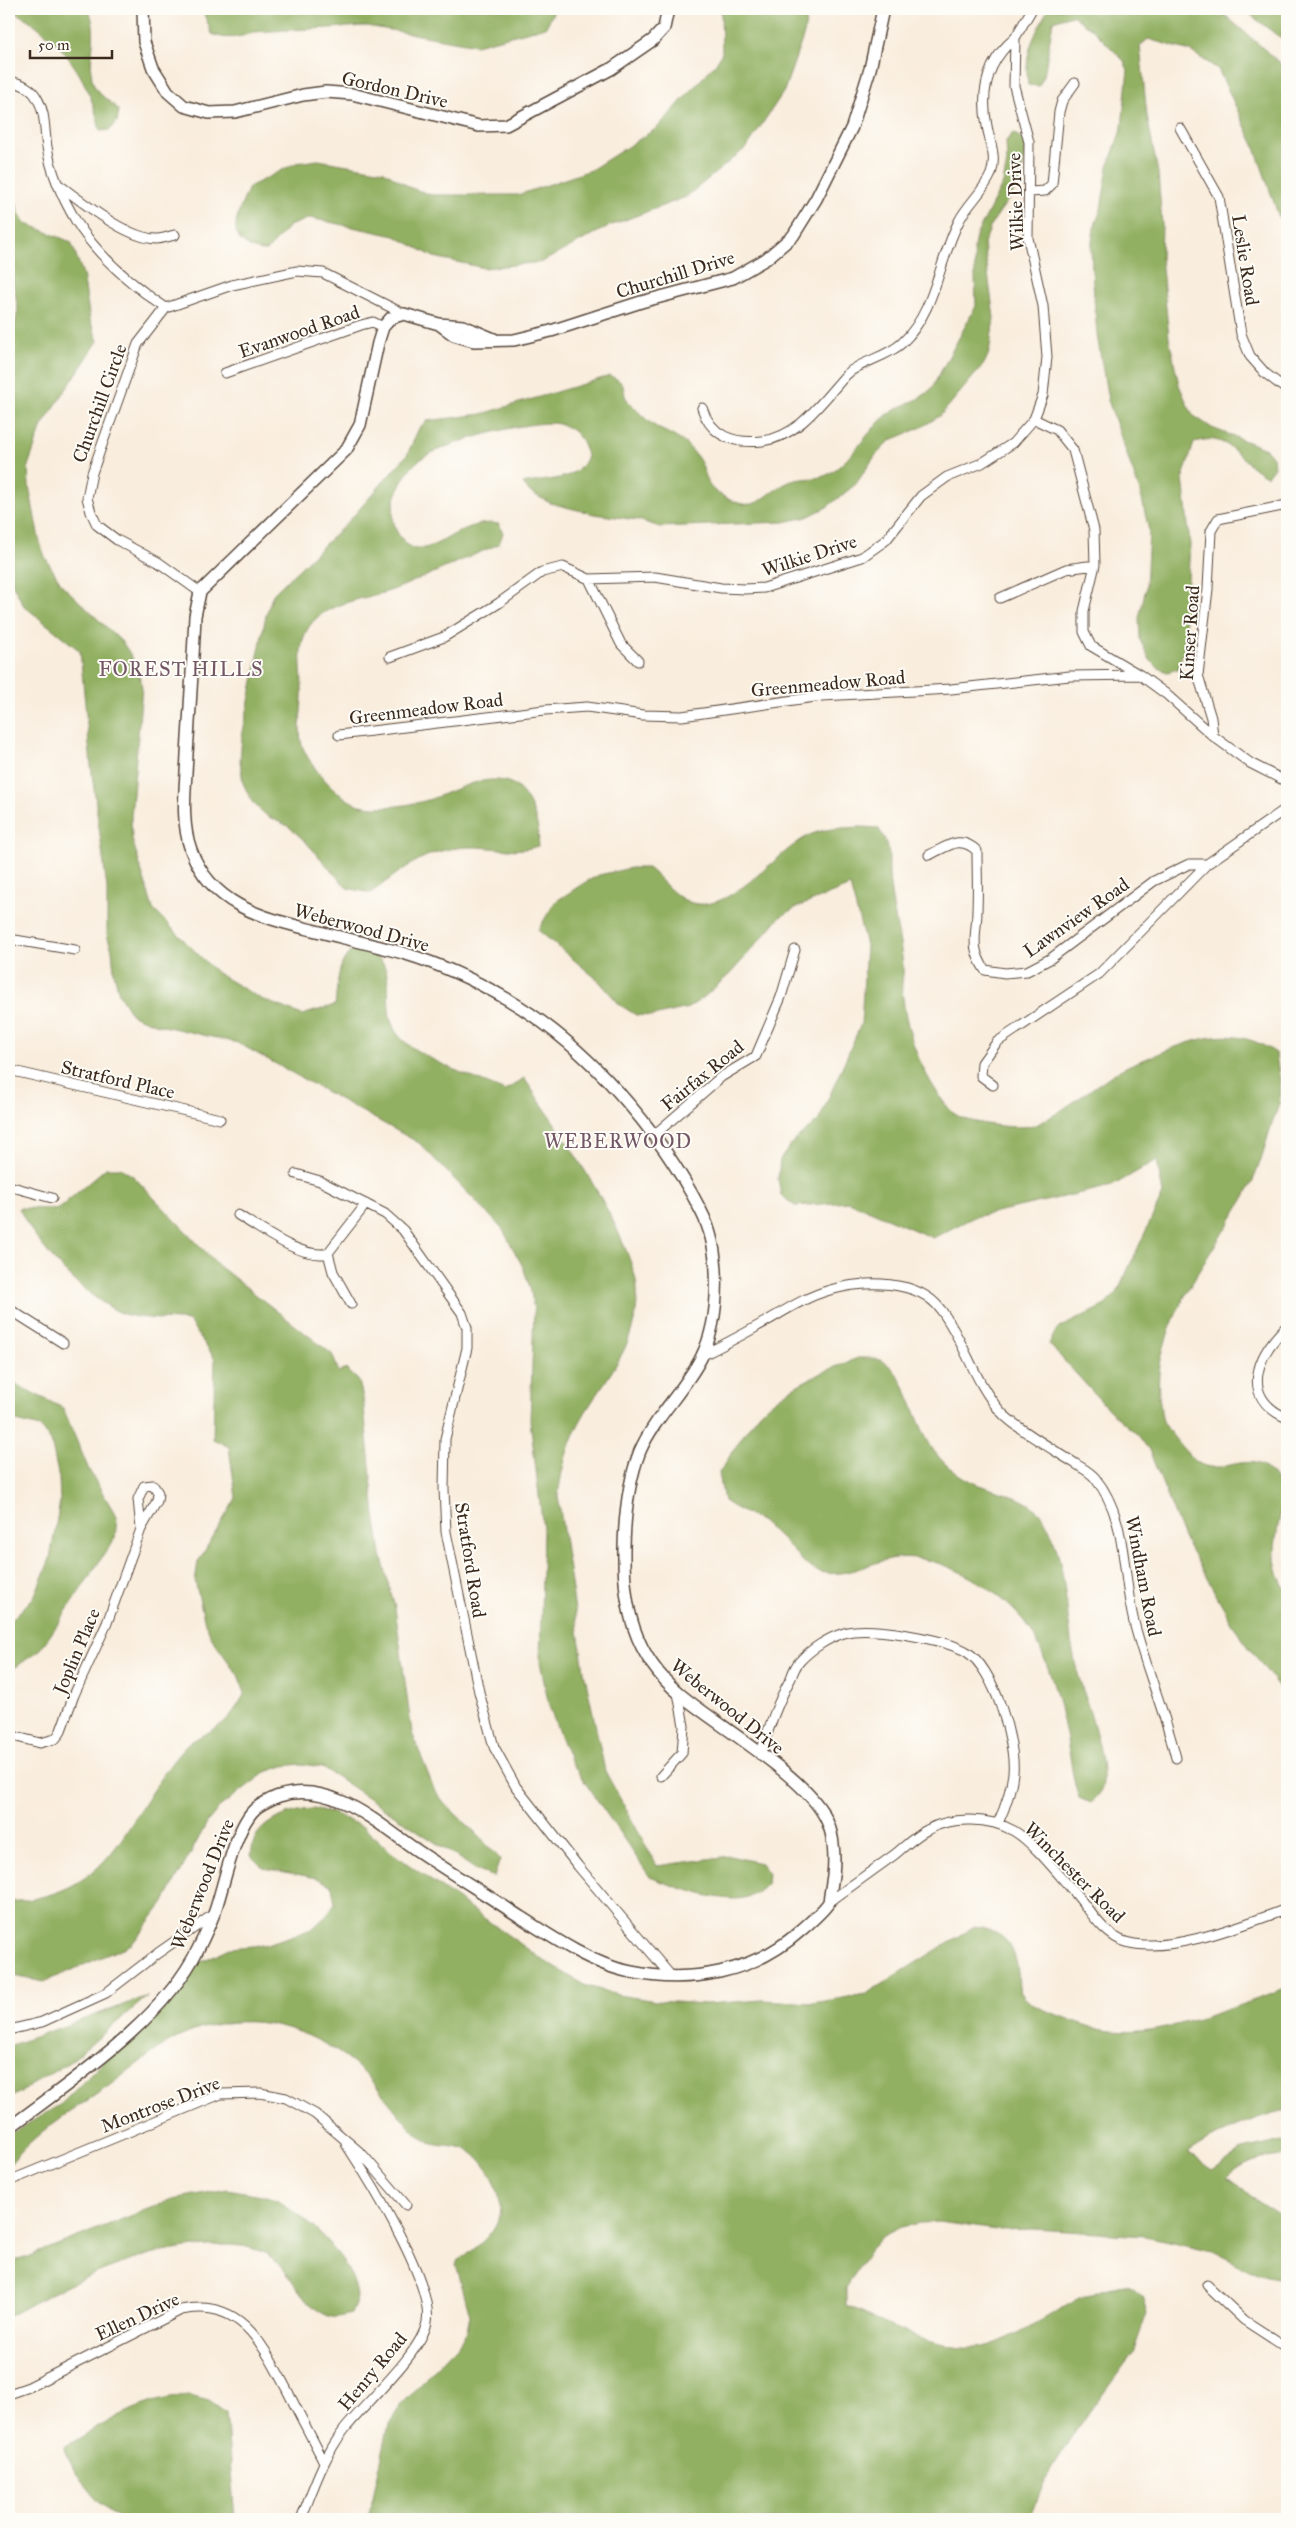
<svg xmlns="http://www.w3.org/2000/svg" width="1296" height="2528" font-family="'IM FELL Great Primer',serif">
	<rect width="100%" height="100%" fill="#fdfcf7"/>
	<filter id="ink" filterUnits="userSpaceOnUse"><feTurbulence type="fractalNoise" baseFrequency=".02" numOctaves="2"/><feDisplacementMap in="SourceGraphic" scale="10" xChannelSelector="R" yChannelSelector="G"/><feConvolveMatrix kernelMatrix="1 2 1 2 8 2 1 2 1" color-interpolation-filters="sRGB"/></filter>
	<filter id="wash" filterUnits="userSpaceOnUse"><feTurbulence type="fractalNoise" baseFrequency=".0096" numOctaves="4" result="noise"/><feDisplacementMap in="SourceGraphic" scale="20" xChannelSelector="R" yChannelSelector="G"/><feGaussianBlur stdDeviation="1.12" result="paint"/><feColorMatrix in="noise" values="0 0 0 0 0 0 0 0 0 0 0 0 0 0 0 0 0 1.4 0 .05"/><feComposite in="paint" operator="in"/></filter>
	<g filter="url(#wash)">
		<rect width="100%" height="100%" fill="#f9eddd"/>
		<path fill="#92b062" stroke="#666d40" d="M 9,9 L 88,9 C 102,34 83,68 96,89 C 102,97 112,103 119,110 L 117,122 L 110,130 L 100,131 C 92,89 72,54 39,28 C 29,20 21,14 9,12 Z
			M 202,9 L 555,9 L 546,27 L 476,45 L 367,26 L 253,32 C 240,38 226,40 212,34 Z
			M 721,9 L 808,9 L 804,34 L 784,91 L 747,147 L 686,197 L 609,226 L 542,262 L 484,268 L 434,257 L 395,236 L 310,218 L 289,226 L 267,251 C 257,251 253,249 245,244 C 225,231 243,204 249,187 L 296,163 L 318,160 L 384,171 L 411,188 L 432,195 L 518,195 L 591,170 L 657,128 L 716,63 L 722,53 Z
			M 1048,9 L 1218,9 L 1287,69 L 1287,240 L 1254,145 L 1218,69 L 1190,51 L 1148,39 L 1140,46 L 1147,116 L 1158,173 L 1162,224 L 1161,258 L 1169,338 L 1179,385 L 1188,406 L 1194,416 L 1212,428 L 1266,449 L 1273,457 L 1274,467 L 1267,476 C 1241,465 1228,428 1194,443 L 1183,477 L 1190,544 L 1184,648 L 1178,669 L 1167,672 L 1157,667 L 1150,660 L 1140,640 L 1139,618 L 1146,587 L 1149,531 L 1141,495 L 1108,400 L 1097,335 L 1092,270 L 1091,249 L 1094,228 L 1101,209 L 1108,167 L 1122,127 L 1128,70 L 1124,61 L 1093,30 L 1072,15 L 1053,21 L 1044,76 L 1039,86 L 1028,85 C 1024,51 1033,39 1048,9 Z
			M 1243,9 L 1287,9 L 1287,43 Z
			M 1013,133 L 1023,139 L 1026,150 L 1019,184 L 992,223 L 984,244 L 994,318 L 989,353 L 984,364 L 941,415 L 922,427 L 891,440 L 875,456 L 856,484 L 827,507 L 807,517 L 784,522 L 660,527 L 638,520 L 594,514 L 550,503 L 530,492 L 523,484 C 546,478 577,483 587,456 C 584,441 576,428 559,424 C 534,418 438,444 418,461 C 399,477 382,518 402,539 C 405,542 409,547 413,548 C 437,554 464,517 499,524 L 503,533 L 499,544 C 466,558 432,574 398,588 C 363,602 306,600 301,650 C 300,662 302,675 302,688 C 303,705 298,723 301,741 C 305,762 339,800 360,805 C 378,810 414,805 431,799 C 454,791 483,774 508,782 C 528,788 542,826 538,846 C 517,853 498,848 477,847 C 429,846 407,866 371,893 L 347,888 L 305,841 L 288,826 L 267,816 L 252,802 L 243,783 L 240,760 L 242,737 L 266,615 L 273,594 L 348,522 L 407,455 L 419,428 L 427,421 L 482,414 L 610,376 C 630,384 620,390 628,401 C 634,408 641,414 647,420 C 664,435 682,434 698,458 C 708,472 701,484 721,495 C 756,515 758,499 785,484 C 798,476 816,481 829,474 C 853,459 865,433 887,415 C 901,404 919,402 932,388 L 976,306 L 974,247 L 976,236 L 1003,183 L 1007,162 L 1006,141 Z
			M 9,177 L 19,213 L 25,223 L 71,242 L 83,274 L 90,320 L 98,341 L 42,426 L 28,466 L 29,486 L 39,539 L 45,557 L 62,585 L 122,642 C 133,656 139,671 142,688 L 131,817 L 132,839 L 153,909 L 217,973 L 261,999 L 302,1015 L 335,1005 C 338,985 336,959 356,948 C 407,958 377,1001 396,1032 C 411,1056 478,1079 505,1091 L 524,1078 C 563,1136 616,1210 635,1276 C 641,1299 634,1329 624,1350 C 610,1379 587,1404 574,1434 C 565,1454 561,1475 558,1496 L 584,1671 L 605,1771 L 657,1866 L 730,1856 L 761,1863 L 768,1874 L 767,1884 C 761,1890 756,1894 748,1897 C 724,1905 673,1886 650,1877 L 573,1765 L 564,1746 L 549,1706 L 540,1662 L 543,1529 L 530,1420 L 534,1311 L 531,1291 L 523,1267 L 502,1228 L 419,1143 L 238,1043 L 155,1024 L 132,1015 L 119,994 L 114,972 L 112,950 L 107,935 L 107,888 L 91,766 L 80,651 L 24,606 L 9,578 L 9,359 L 18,309 L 9,261 Z
			M 861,827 L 878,828 C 895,852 886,859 890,885 C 893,913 901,940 903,967 C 904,975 901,983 902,990 C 906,1029 917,1063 939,1095 C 944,1103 951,1113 960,1117 C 975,1124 1024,1131 1038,1124 C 1066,1110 1093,1086 1120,1070 C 1132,1063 1146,1059 1158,1054 C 1199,1037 1236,1025 1276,1053 C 1277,1067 1282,1084 1280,1098 C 1279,1106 1275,1115 1272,1123 C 1265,1146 1259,1170 1248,1191 C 1214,1253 1148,1329 1160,1403 C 1161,1409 1161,1416 1163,1421 C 1169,1432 1190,1459 1200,1464 C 1225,1477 1254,1444 1275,1479 C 1295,1511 1257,1549 1287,1591 L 1287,1692 L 1281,1690 L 1238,1633 L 1184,1538 L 1149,1450 L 1138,1435 L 1110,1411 L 1049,1344 L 1057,1329 L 1105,1305 L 1117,1293 L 1163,1194 L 1157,1160 L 1112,1186 L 974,1217 L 933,1238 L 849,1202 L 795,1206 L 781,1195 L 778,1179 L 780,1160 L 792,1143 L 819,1120 L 861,1024 L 866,945 L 850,886 L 795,908 L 780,917 L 731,973 L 703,998 L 688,1008 L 653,1016 L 636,1015 L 620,1005 L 598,980 L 538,930 L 555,902 L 584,883 L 599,875 L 631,868 L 648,868 C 662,879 673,896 689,902 C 730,917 776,850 812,834 C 827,828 844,828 861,827 Z
			M 106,1168 L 120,1168 L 133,1176 L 219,1266 L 332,1354 L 339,1372 L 346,1369 L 359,1381 L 363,1398 L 375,1515 L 381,1554 L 395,1608 L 412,1733 L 434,1789 L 446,1805 L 475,1832 L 500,1859 L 494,1877 L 478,1871 L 322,1767 L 301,1764 L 283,1766 L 266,1772 L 221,1806 L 208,1821 L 163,1904 L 132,1944 L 44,1982 L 9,1975 L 9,1902 C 121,1893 122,1818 184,1748 C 193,1738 208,1734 219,1726 C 231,1718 238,1705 245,1693 L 238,1675 L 214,1642 L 205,1623 L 195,1581 L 198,1562 L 236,1498 L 229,1447 L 213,1439 L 215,1359 L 189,1321 C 172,1319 135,1319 121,1313 C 82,1295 36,1246 19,1208 L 58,1209 Z
			M 858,1358 C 868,1358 878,1357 887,1364 C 909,1379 918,1434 938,1456 C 947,1467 961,1477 974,1483 C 997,1493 1029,1495 1044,1519 C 1068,1559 1065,1621 1076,1666 C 1084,1699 1105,1748 1103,1781 C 1103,1791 1098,1796 1091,1803 L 1079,1798 C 1073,1782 1072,1767 1069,1751 C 1062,1712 1053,1673 1035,1638 C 1014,1596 938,1548 890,1559 C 866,1564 845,1578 820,1572 C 810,1569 803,1562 796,1554 C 785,1542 773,1530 760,1521 C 748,1514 735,1509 724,1501 L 719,1473 C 731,1455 742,1435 756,1418 C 777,1391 826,1370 858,1358 Z
			M 9,1381 L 63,1408 L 89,1470 L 117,1517 L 115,1538 L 41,1649 L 9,1672 L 9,1622 L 34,1597 L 50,1559 L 60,1501 L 59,1478 L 51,1441 L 40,1427 L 9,1419 Z
			M 313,1809 L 330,1812 L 363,1827 L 391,1852 L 543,1960 L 584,1985 L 618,1995 L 656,2001 L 707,2004 L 763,2000 L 813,2003 L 866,1994 L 973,1927 C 1002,1930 1015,1943 1018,1973 C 1019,1978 1018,1986 1020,1991 C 1029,2007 1046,2010 1061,2016 C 1078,2022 1094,2030 1112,2031 C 1165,2037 1236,2005 1287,1989 L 1287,2110 C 1252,2117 1217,2133 1188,2153 L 1212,2170 L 1243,2150 L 1287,2140 L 1287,2155 C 1262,2159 1244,2160 1226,2179 L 1287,2218 L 1287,2281 L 1259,2275 L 1212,2251 L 1146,2236 L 1033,2229 L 998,2230 L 938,2222 L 919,2223 L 901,2227 L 883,2236 L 869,2251 L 846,2288 L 846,2306 C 883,2322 942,2355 983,2347 C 1024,2339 1093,2279 1126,2286 C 1131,2287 1138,2293 1142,2296 L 1147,2313 L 1133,2353 L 1070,2439 L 1046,2478 L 1032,2513 L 1035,2519 L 368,2519 L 389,2424 L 402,2403 L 457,2346 L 467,2331 L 470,2315 L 456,2264 C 487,2238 513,2223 493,2179 C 489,2170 478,2155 468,2150 C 450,2142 431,2149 416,2133 C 387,2105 374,2075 338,2052 C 288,2019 233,2011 177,2038 C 153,2050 128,2072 106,2088 C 83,2104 56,2119 35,2138 C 25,2146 17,2156 9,2165 L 9,2135 L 61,2104 L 178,1988 L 198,1963 L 230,1948 L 264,1945 L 312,1929 L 325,1917 L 335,1903 L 332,1886 L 317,1878 L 263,1868 L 251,1856 C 252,1852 252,1845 254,1841 C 261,1820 294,1810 313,1809 Z
			M 148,1996 L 71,2061 L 9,2099 L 9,2046 Z
			M 228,2189 C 240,2192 254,2193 266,2196 C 299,2206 354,2261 357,2296 C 357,2301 353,2309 351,2314 C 346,2315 338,2318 332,2317 C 299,2308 292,2266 264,2253 C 246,2244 228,2244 208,2246 C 136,2250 71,2282 9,2316 L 9,2262 L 22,2259 L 173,2199 Z
			M 190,2396 L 209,2401 L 226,2413 L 235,2519 L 120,2519 C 94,2502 75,2476 64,2447 C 107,2423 140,2398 190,2396 Z"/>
	</g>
	<g filter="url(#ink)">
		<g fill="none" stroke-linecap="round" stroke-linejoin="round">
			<g stroke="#58473b" stroke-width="11">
				<path id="minor" d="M 9,81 C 21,83 31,87 37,98 C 46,113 44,130 47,147 C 51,172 63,199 76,221 C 98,257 132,285 166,308
					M 1180,128 L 1219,197 L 1241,334 L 1250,356 L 1265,373 L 1287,390
					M 59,185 C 84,203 126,238 156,239 C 163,239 169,236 175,235
					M 1030,192 L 1045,191 L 1052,184 L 1059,112 L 1062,101 L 1075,83
					M 225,373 L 361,325 L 373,322 L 383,327
					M 702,408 C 711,436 733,444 762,441 C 799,437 823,400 846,375 C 860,361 886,358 902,343 C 936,311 938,262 959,221 C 967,205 984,191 991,174 C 997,157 990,143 987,126 C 980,91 987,61 1015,38
					M 1034,419 L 1057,430 L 1073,450 L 1094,530 L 1095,565 L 1084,611 L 1084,632 L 1091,646 L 1140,675
					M 589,579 L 621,644 L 638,661
					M 200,592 L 158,562 L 117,540 L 97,525 L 91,512 L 87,498 L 92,473 L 138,344 L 166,308 L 232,285 L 297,271 L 323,273 L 404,314
					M 1000,598 L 1066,569 L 1095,565
					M 390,657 L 444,637 L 499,603 L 542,572 L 563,567 L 589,579 L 655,577 L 721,588 L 745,589 L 764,588 L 862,557 L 886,540 L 921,496 L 947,477 L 982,463 L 1013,443 L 1034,419 L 1043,395 L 1047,357 L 1043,306 L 1028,238 L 1029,142 L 1014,86 L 1015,38 L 1032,9
					M 339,735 L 545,710 L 587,707 L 643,715 L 682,716 L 822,696 L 951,689 L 1070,676 L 1140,675 L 1166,694 L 1213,736 L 1250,763 L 1287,782
					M 1213,736 L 1211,718 L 1198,675 L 1208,589 L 1211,531 L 1218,519 L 1287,505
					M 929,855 C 947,847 960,834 977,851 C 977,870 978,890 977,910 C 977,935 969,946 985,970 L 1005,973 L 1027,971 L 1050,959 L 1154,881 L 1189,864 L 1207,864
					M 9,939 L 75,950
					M 9,1070 L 220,1119
					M 993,1085 L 981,1076 L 982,1063 L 997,1042 L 1099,974 L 1207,864 L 1287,808
					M 653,1136 L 721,1077 L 756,1056 L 781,997 L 795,950
					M 296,1174 L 320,1181 L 385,1214 L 403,1230 L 462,1313 L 467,1328 L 467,1348 L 445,1439 L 444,1489 L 446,1532 L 479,1692 L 494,1747 L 516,1787 L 578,1866 L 671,1976
					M 9,1186 L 52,1198
					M 238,1215 C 261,1229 303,1260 328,1253
					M 328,1253 L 366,1204
					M 328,1253 L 333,1272 L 351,1304
					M 9,1309 L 63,1343
					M 1287,1326 C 1257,1355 1239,1397 1287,1418
					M 703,1355 C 721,1346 739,1337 756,1327 C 780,1314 804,1297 830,1290 C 864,1280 919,1279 941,1310 C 965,1342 974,1382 1001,1412 C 1015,1428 1056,1451 1076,1464 C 1082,1468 1090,1472 1095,1478 C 1129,1519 1121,1576 1135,1626 C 1147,1671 1165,1713 1176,1758
					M 9,1735 L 40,1743 L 55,1739 L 60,1733 L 74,1695 L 107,1623 L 141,1529 L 157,1501 L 158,1493 L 153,1485 L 144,1486 L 138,1499 L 141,1529
					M 760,1755 C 769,1728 777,1703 791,1678 C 793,1672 796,1665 800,1661 C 811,1649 828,1638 844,1633 C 867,1625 946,1639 967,1652 C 994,1669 1016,1742 1013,1773 C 1011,1791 1006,1806 998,1823
					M 661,1776 L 682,1753 L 684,1726 L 678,1693
					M 829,1902 C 851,1886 872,1871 894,1855 C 904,1847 915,1836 927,1830 C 951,1816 990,1817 1014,1831 C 1034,1843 1059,1875 1075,1893 C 1089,1909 1104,1936 1126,1942 C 1170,1955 1245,1924 1287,1909
					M 9,2030 L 42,2022 L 106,1993 L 158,1953 L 214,1914
					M 9,2181 L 221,2094 L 260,2093 L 286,2098 L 315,2114 L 363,2155 L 406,2205
					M 1207,2285 L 1244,2320 L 1287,2348
					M 9,2394 L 29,2387 L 181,2310 C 241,2297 263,2345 287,2390 C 299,2414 312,2438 324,2462
					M 301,2519 C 313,2489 324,2456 344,2430 C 365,2403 421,2354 427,2322 C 434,2283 369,2179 346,2144"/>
			</g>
			<g stroke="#58473b" stroke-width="14">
				<path id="tertiary" d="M 143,9 L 144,42 L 153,68 L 168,92 L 184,106 L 209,113 L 235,112 L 303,95 L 326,92 L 352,94 L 479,126 L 506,125 L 611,69 L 653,40 L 664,28 L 668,9
					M 439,324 L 454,335 L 474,341 L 514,340 L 551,331 L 641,302 L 733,278 L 766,259 L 793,236 L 816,199 L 852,127 L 870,69 L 883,9
					M 9,2128 C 71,2081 164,2020 198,1949 C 204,1937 210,1924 215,1911 C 224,1885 235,1827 255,1809 C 259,1805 273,1798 279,1796 C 331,1780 376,1822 415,1849 C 446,1870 477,1889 508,1909 C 544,1932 589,1964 631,1972 C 690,1984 753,1973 799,1932 C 806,1926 825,1909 829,1902 C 829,1901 833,1876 833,1875 C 835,1858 834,1836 827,1821 C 809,1778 718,1726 681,1695 C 659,1677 643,1655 634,1628 C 618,1581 622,1497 640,1451 C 655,1417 684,1391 701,1358 C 721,1318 722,1251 701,1211 C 659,1129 586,1045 507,999 C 476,981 439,964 406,954 C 375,945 343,938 312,930 C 261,917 211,905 191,850 C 180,820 186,785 187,754 C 190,708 193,662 195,616 L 200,592 L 346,450 L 360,425 L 378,343 L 383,327 L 391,318 L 404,314 L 439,324 L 463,326 L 494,339"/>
			</g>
			<use href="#minor" stroke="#fff" stroke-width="9"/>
			<use href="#tertiary" stroke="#fff" stroke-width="11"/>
		</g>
	</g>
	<g text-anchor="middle" stroke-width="4" stroke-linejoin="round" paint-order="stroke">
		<g font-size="19" fill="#3b2a1e" stroke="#fdfcf7">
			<text transform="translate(395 89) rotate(13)" y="7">Gordon Drive</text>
			<text transform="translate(1015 202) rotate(-92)" y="7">Wilkie Drive</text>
			<text transform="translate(1246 260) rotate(81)" y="7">Leslie Road</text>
			<text transform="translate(675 274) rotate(-17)" y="7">Churchill Drive</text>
			<text transform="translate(299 331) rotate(-19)" y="7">Evanwood Road</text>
			<text transform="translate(99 403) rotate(-70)" y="7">Churchill Circle</text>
			<text transform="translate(809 555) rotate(-18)" y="7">Wilkie Drive</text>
			<text transform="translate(1189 633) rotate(-86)" y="7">Kinser Road</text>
			<text transform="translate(828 683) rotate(-5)" y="7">Greenmeadow Road</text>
			<text transform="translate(426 708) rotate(-7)" y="7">Greenmeadow Road</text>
			<text transform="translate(1076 917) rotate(-35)" y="7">Lawnview Road</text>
			<text transform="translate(362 927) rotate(15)" y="7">Weberwood Drive</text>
			<text transform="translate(702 1075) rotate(-39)" y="7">Fairfax Road</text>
			<text transform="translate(118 1079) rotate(13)" y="7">Stratford Place</text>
			<text transform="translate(471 1560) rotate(81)" y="7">Stratford Road</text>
			<text transform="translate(1144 1576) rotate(79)" y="7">Windham Road</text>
			<text transform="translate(76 1651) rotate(-67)" y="7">Joplin Place</text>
			<text transform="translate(728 1706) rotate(39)" y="7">Weberwood Drive</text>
			<text transform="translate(1075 1872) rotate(45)" y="7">Winchester Road</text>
			<text transform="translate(202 1884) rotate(-68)" y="7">Weberwood Drive</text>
			<text transform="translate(160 2104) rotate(-21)" y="7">Montrose Drive</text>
			<text transform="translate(137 2316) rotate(-25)" y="7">Ellen Drive</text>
			<text transform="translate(372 2371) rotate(-50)" y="7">Henry Road</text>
		</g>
		<g font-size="20" letter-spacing="1" fill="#735765" stroke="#fdfcf7">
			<text x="181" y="676">FOREST HILLS</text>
			<text x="618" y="1148">WEBERWOOD</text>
		</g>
	</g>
	<rect width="1296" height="2528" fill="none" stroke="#fdfcf7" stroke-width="30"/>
	<path d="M30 50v8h82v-8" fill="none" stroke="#3b2a1e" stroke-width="2.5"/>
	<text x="38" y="50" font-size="15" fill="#3b2a1e" stroke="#fdfcf7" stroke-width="4" paint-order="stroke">50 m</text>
</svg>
